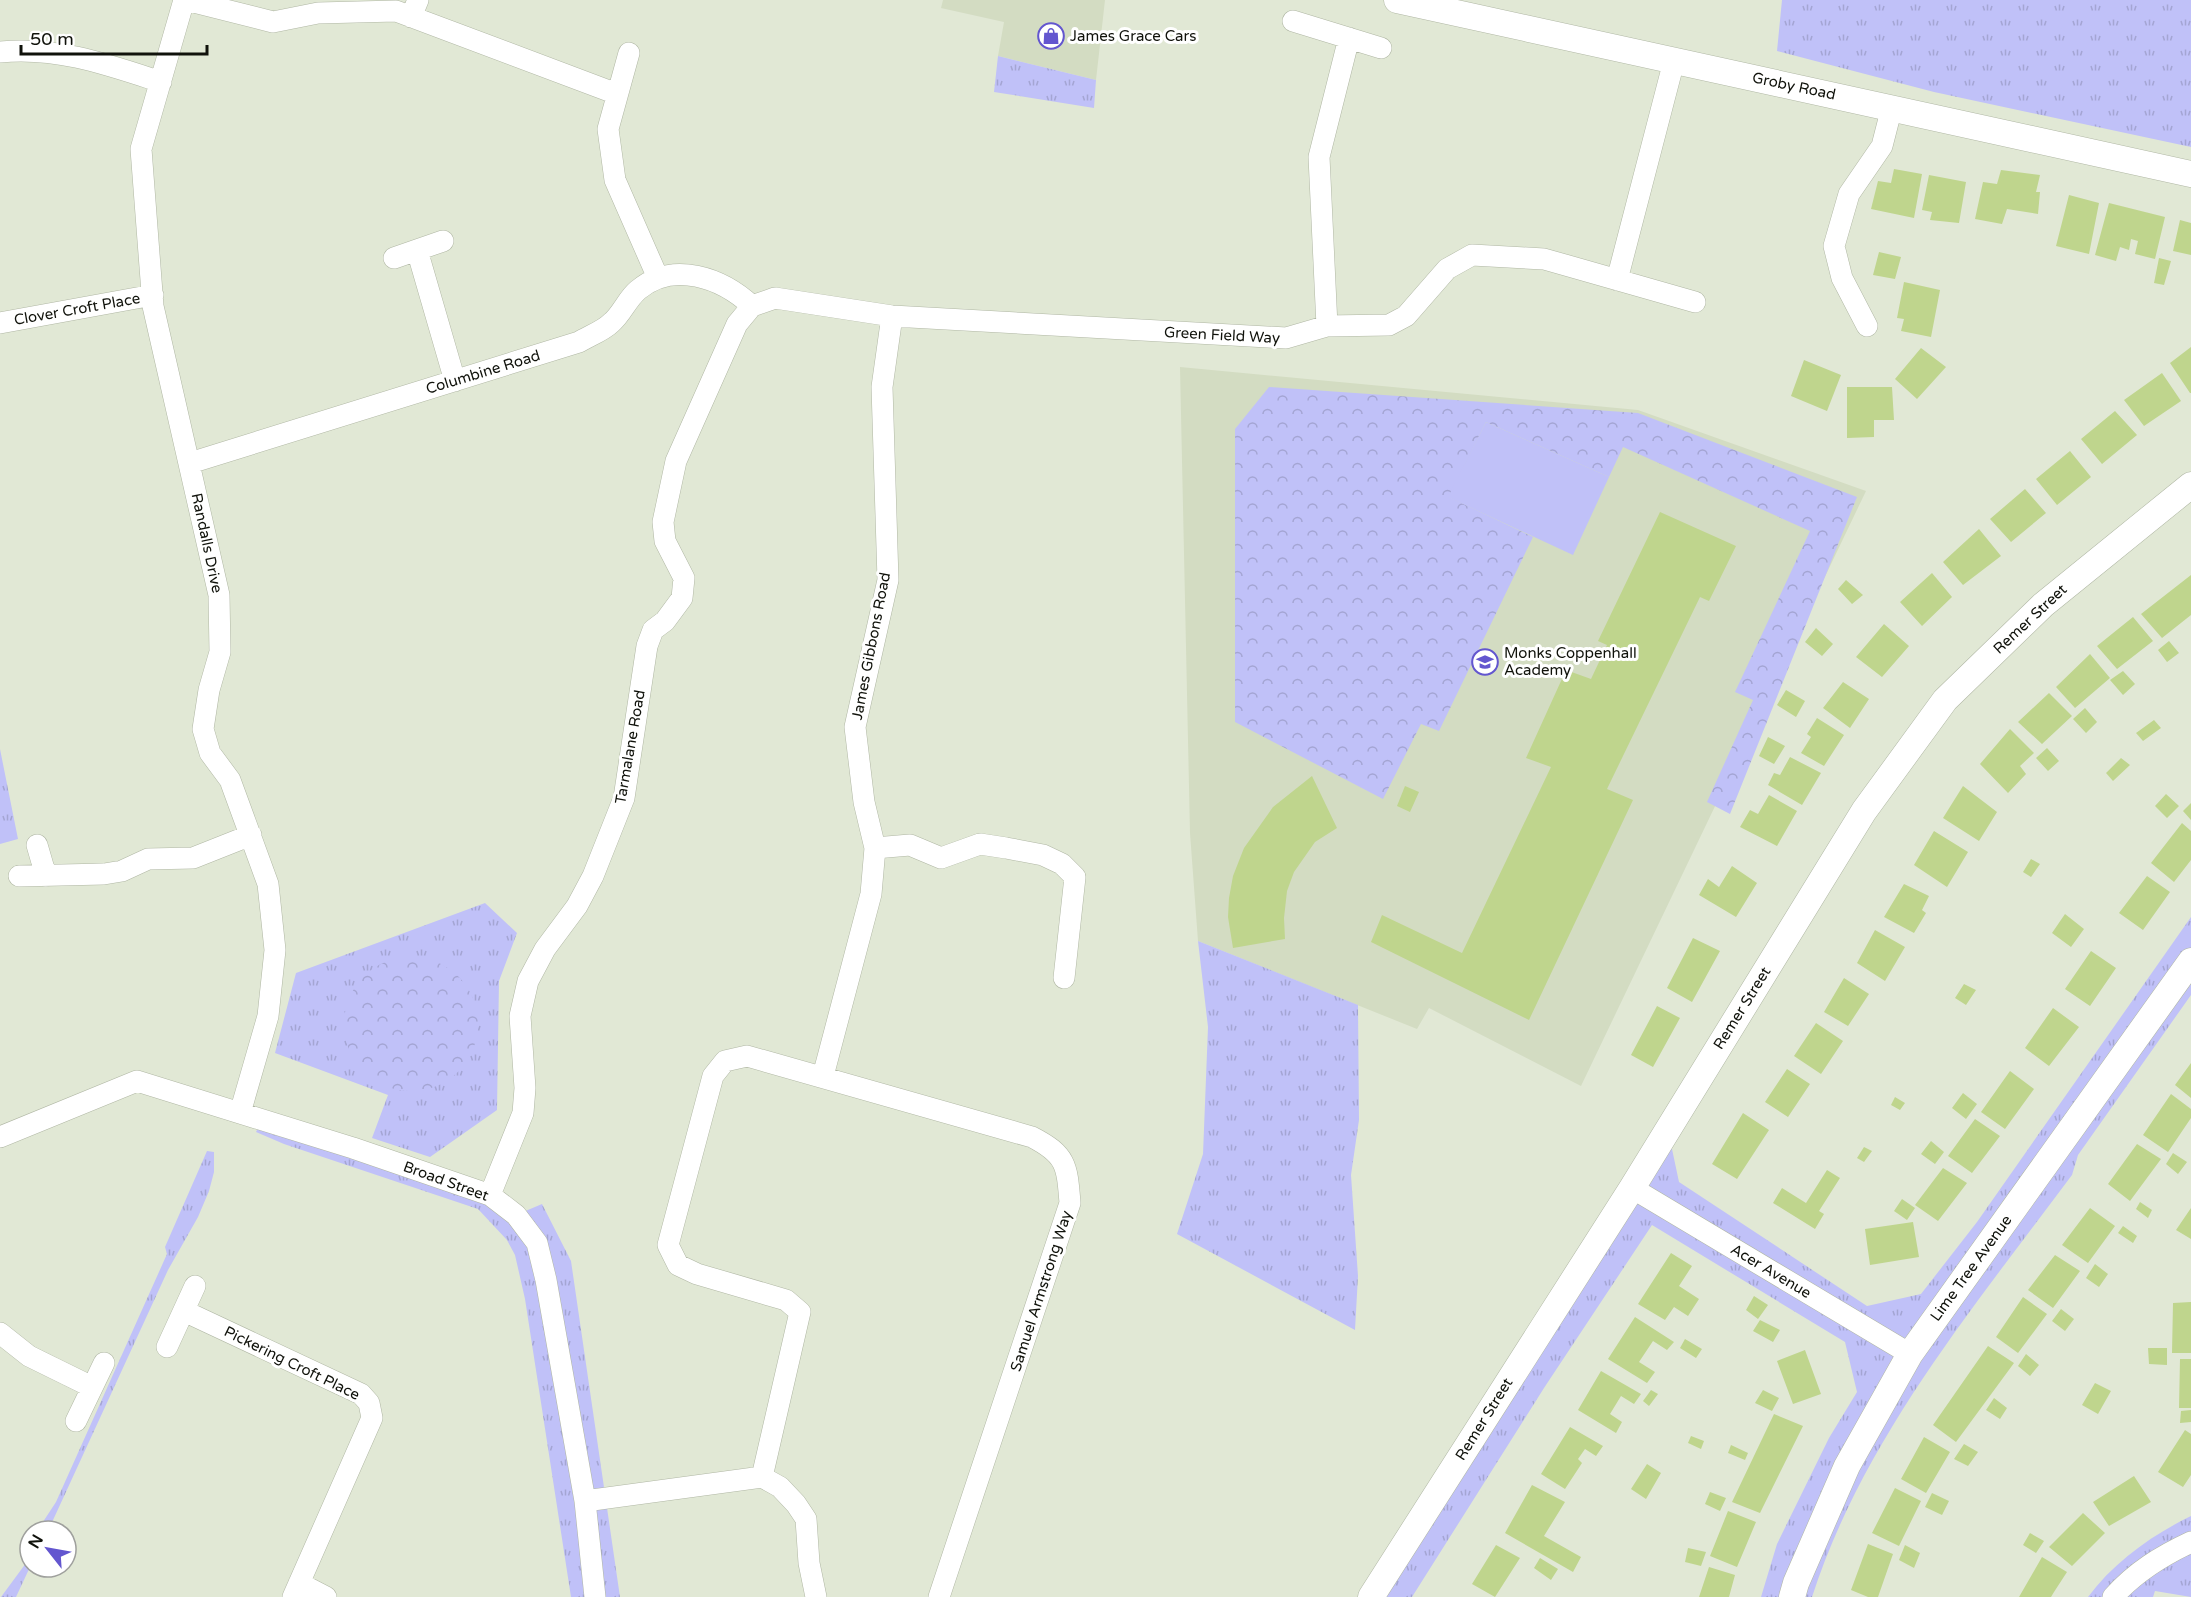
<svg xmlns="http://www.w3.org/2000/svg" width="2191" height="1597" font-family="'Varela Round',sans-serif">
	<defs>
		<pattern id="grass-tufts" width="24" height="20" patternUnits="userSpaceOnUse" patternTransform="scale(1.5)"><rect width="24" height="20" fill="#c0c1f8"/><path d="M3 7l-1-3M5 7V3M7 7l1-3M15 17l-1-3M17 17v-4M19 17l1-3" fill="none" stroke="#a4a5d3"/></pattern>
		<pattern id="park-crowns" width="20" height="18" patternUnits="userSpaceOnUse" patternTransform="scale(1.5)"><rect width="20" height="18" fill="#c0c1f8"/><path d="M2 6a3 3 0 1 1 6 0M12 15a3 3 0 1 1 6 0" fill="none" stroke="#a4a5d3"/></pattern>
	</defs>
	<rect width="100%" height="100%" fill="#e1e8d5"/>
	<path fill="#d3dcc2" d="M 943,0 L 1105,0 L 1096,80 L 998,56 L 1004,22 L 941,8 Z
		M 1180,367 L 1638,410 L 1866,491 L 1581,1086 L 1429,1008 L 1417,1029 L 1198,941 L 1190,833 Z"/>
	<path fill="url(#grass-tufts)" d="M 1782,0 L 2191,0 L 2191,147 L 1934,92 L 1777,51 Z
		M 998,56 L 1096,80 L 1094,108 L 994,92 Z
		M 0,749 L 18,839 L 0,844 Z
		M 485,903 L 517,933 L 499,981 L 497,1110 L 430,1157 L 372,1138 L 388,1095 L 275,1053 L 296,973 Z
		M 2191,917 L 2191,995 L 2078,1155 L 2072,1175 C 1974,1307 1863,1439 1812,1597 L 1761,1597 L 1777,1544 L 1829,1438 L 1857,1392 L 1845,1342 L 1652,1225 L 1544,1388 L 1412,1597 L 1371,1597 L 1660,1143 L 1672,1149 L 1679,1182 L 1867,1306 L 1921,1294 L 1977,1222 Z
		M 1198,941 L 1358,1005 L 1359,1120 L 1351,1175 L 1358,1276 L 1355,1330 L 1177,1234 L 1203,1154 L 1208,1027 Z
		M 262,1120 L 516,1215 L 542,1204 L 571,1261 L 620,1597 L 571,1597 L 525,1299 L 515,1255 L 507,1240 L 478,1209 L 284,1144 L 256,1132 Z
		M 207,1151 L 214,1152 L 214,1172 L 209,1191 L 198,1217 L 168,1270 L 48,1531 L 37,1531 L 56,1502 L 167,1254 L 165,1247 Z
		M 2191,1516 L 2191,1597 L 2155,1591 L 2153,1597 L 2088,1597 C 2114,1562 2152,1535 2191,1516 Z
		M 30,1542 L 30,1567 L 16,1597 L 1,1597 L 29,1559 L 25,1549 Z"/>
	<path fill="url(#park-crowns)" d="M 1269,387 L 1638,413 L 1857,497 L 1730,814 L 1707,802 L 1753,700 L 1735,692 L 1810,531 L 1623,447 L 1609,477 L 1486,422 L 1449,497 L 1533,537 L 1439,731 L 1421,724 L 1383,799 L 1235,722 L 1235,429 Z
		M344 1024a67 67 0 1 1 134 0a67 67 0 1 1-134 0Z"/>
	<path fill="#c0c1f8" d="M 1486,422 L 1609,477 L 1573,555 L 1448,497 Z"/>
	<path fill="#bfd58d" d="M 1894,169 L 1922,174 L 1914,218 L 1871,209 L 1878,181 L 1891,183 Z
		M 2001,170 L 2040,175 L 2036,192 L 2040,192 L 2038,214 L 2007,209 L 2002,224 L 1975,219 L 1983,182 L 1997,184 Z
		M 1929,175 L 1966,182 L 1959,223 L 1930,220 L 1932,212 L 1922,210 Z
		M 2069,195 L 2099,203 L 2089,254 L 2056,246 Z
		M 2109,203 L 2165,217 L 2155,259 L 2135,254 L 2138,241 L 2131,239 L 2129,250 L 2120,247 L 2116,261 L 2095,255 Z
		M 2180,220 L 2191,223 L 2191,255 L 2173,251 Z
		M 1879,252 L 1901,257 L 1895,279 L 1873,275 Z
		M 2159,258 L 2171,261 L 2164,285 L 2154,283 Z
		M 1904,282 L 1940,290 L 1931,337 L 1901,331 L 1904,319 L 1897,318 Z
		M 2191,347 L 2191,393 L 2190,393 L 2170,363 Z
		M 1921,348 L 1946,367 L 1917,399 L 1895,379 Z
		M 1804,360 L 1841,375 L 1827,411 L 1791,396 Z
		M 2162,373 L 2181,401 L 2144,426 L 2124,400 Z
		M 1847,387 L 1892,387 L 1894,420 L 1874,420 L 1874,437 L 1847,438 Z
		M 2115,411 L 2137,435 L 2102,464 L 2081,439 Z
		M 2070,451 L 2091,477 L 2057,505 L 2036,479 Z
		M 2025,489 L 2046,513 L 2011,542 L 1990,519 Z
		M 1660,512 L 1736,546 L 1709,601 L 1700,597 L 1607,789 L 1633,800 L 1529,1020 L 1371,942 L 1382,915 L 1462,953 L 1551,767 L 1526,758 L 1566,670 L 1591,679 L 1607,645 L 1598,641 Z
		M 1979,529 L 2001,556 L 1963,585 L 1943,562 Z
		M 1932,573 L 1952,597 L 1922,626 L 1900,602 Z
		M 2191,575 L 2191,615 L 2162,638 L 2141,614 Z
		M 1846,580 L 1863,595 L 1852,604 L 1838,589 Z
		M 2133,617 L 2153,641 L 2117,669 L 2097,646 Z
		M 1884,624 L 1909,646 L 1882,677 L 1856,657 Z
		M 1816,628 L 1833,644 L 1822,656 L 1805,642 Z
		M 2169,641 L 2179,653 L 2167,662 L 2158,650 Z
		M 2090,654 L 2110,678 L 2075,708 L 2056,687 Z
		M 2123,671 L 2135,684 L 2123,695 L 2110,680 Z
		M 1843,682 L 1869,699 L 1850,728 L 1823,708 Z
		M 1786,690 L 1805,701 L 1796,717 L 1777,705 Z
		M 2049,693 L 2072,716 L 2042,744 L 2018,722 Z
		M 2085,708 L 2097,722 L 2086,733 L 2073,719 Z
		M 1817,718 L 1844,735 L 1824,766 L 1801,753 L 1811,737 L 1807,734 Z
		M 2154,720 L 2161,728 L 2143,741 L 2136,733 Z
		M 2010,729 L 2034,753 L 2020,766 L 2026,774 L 2008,793 L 1980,764 Z
		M 1768,737 L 1785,746 L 1774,764 L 1759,756 Z
		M 2047,748 L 2059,761 L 2048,771 L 2036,758 Z
		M 1790,757 L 1821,773 L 1802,805 L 1768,785 L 1774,773 L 1780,775 Z
		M 2121,758 L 2130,765 L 2113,781 L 2106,773 Z
		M 1312,776 L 1337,828 L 1315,842 L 1294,872 L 1287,891 L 1284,918 L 1285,939 L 1233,948 L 1228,917 L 1229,898 L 1233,876 L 1244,848 L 1273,807 Z
		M 1405,786 L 1419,792 L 1410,812 L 1397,806 Z
		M 1963,786 L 1997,812 L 1979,841 L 1943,818 Z
		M 2166,794 L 2179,806 L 2167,818 L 2155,806 Z
		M 1769,795 L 1797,811 L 1777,846 L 1740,827 L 1750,810 L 1758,814 Z
		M 2191,803 L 2191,820 L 2183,811 Z
		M 2182,823 L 2191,831 L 2191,860 L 2174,882 L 2151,863 Z
		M 1934,831 L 1968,852 L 1947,887 L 1914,865 Z
		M 2031,859 L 2040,864 L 2031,877 L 2023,872 Z
		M 1732,866 L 1757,883 L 1736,917 L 1699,895 L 1708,879 L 1719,887 Z
		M 2147,876 L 2170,892 L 2143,930 L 2119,913 Z
		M 1904,884 L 1929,896 L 1922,910 L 1926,913 L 1914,933 L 1884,917 Z
		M 2065,914 L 2084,929 L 2071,947 L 2052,933 Z
		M 1875,930 L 1905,947 L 1885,981 L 1857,963 Z
		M 1693,938 L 1720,951 L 1692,1002 L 1667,988 Z
		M 2091,951 L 2116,968 L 2090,1006 L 2065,989 Z
		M 1844,978 L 1869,994 L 1848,1026 L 1824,1012 Z
		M 1964,984 L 1976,990 L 1966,1005 L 1955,998 Z
		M 1657,1006 L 1680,1018 L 1653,1067 L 1631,1055 Z
		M 2053,1008 L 2079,1027 L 2049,1066 L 2025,1048 Z
		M 1816,1023 L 1843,1041 L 1821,1074 L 1794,1056 Z
		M 2191,1063 L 2191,1098 L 2175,1085 Z
		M 1787,1069 L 1810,1084 L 1788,1117 L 1765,1102 Z
		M 2010,1071 L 2034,1089 L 2005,1129 L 1981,1112 Z
		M 1963,1093 L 1977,1104 L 1966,1119 L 1952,1108 Z
		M 2171,1094 L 2191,1109 L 2191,1118 L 2168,1152 L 2143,1135 Z
		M 1895,1097 L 1905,1103 L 1900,1110 L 1891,1105 Z
		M 1743,1113 L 1769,1130 L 1737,1179 L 1712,1164 Z
		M 1975,1119 L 2000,1136 L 1972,1173 L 1948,1156 Z
		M 1931,1141 L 1944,1152 L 1935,1164 L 1921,1154 Z
		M 2137,1144 L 2161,1159 L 2130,1201 L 2108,1184 Z
		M 1864,1147 L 1872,1151 L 1864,1162 L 1857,1158 Z
		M 2173,1153 L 2187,1162 L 2178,1174 L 2166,1164 Z
		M 1943,1168 L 1967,1183 L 1938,1221 L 1915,1205 Z
		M 1827,1170 L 1840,1178 L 1819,1211 L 1824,1214 L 1815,1229 L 1773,1203 L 1782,1188 L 1806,1203 Z
		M 1902,1199 L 1915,1208 L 1907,1220 L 1894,1211 Z
		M 2140,1202 L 2152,1210 L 2148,1218 L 2136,1209 Z
		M 2090,1208 L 2115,1226 L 2088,1263 L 2062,1245 Z
		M 2191,1208 L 2191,1239 L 2176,1230 Z
		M 1913,1222 L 1919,1257 L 1870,1265 L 1865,1229 Z
		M 2123,1226 L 2137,1236 L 2133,1243 L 2118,1233 Z
		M 1671,1253 L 1692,1266 L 1679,1286 L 1699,1299 L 1688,1316 L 1674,1307 L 1665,1320 L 1638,1304 Z
		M 2055,1255 L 2080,1271 L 2053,1308 L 2028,1290 Z
		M 2095,1264 L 2108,1274 L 2099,1287 L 2086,1278 Z
		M 1754,1296 L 1768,1305 L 1758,1319 L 1746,1310 Z
		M 2023,1297 L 2047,1314 L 2018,1353 L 1996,1337 Z
		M 2191,1302 L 2191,1353 L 2172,1353 L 2173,1303 Z
		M 2061,1309 L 2074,1319 L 2065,1331 L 2052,1321 Z
		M 1635,1317 L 1674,1342 L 1667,1350 L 1653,1341 L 1639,1362 L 1655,1372 L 1647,1383 L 1608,1359 Z
		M 1760,1320 L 1780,1330 L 1773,1342 L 1753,1331 Z
		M 1685,1339 L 1702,1349 L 1696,1358 L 1680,1348 Z
		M 1988,1346 L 2014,1363 L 1956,1442 L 1933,1425 Z
		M 2148,1348 L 2167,1348 L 2167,1365 L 2149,1364 Z
		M 1805,1350 L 1821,1394 L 1793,1404 L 1777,1361 Z
		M 2026,1354 L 2039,1365 L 2030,1376 L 2018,1366 Z
		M 2180,1359 L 2191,1359 L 2191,1408 L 2179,1408 Z
		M 1601,1371 L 1641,1394 L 1634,1404 L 1621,1396 L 1610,1414 L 1622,1422 L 1616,1433 L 1578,1410 Z
		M 2095,1383 L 2111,1391 L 2098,1414 L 2082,1405 Z
		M 1651,1390 L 1658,1394 L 1649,1406 L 1643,1401 Z
		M 1763,1390 L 1779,1398 L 1772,1411 L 1755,1403 Z
		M 1994,1398 L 2007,1408 L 2000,1419 L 1986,1410 Z
		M 2191,1410 L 2191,1422 L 2180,1423 L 2181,1411 Z
		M 1774,1414 L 1803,1426 L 1760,1513 L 1732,1502 Z
		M 1570,1427 L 1603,1446 L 1596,1456 L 1585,1449 L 1578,1459 L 1582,1463 L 1565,1489 L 1541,1474 Z
		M 2185,1430 L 2191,1434 L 2191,1475 L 2183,1487 L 2158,1472 Z
		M 1691,1436 L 1704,1441 L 1701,1449 L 1688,1443 Z
		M 1924,1437 L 1950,1452 L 1926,1493 L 1901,1479 Z
		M 1964,1444 L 1978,1452 L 1968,1466 L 1954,1459 Z
		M 1731,1445 L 1748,1453 L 1745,1460 L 1728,1453 Z
		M 1647,1464 L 1661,1473 L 1646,1499 L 1631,1489 Z
		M 2134,1476 L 2151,1502 L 2109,1526 L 2093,1502 Z
		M 1532,1485 L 1565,1502 L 1544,1536 L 1581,1557 L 1573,1572 L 1505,1533 Z
		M 1895,1488 L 1921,1501 L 1899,1546 L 1872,1533 Z
		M 1710,1492 L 1726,1498 L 1720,1511 L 1705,1504 Z
		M 1932,1493 L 1949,1501 L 1942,1515 L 1925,1507 Z
		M 1728,1511 L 1756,1522 L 1737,1567 L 1710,1556 Z
		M 2083,1513 L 2105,1533 L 2072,1566 L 2049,1547 Z
		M 2030,1533 L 2044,1541 L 2036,1553 L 2023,1545 Z
		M 1868,1544 L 1893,1554 L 1878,1597 L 1868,1597 L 1851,1590 Z
		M 1496,1545 L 1520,1558 L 1495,1597 L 1472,1584 Z
		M 1905,1545 L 1920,1553 L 1914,1568 L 1899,1560 Z
		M 1688,1548 L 1706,1552 L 1701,1566 L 1685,1562 Z
		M 2042,1557 L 2067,1572 L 2054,1592 L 2051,1597 L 2019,1597 Z
		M 1540,1558 L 1558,1569 L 1551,1580 L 1534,1568 Z
		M 1709,1567 L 1735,1575 L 1729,1597 L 1699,1597 Z"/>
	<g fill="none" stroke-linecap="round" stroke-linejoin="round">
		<g stroke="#b0b7a4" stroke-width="22">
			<path id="minor" d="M 184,0 L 141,149 L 153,306 L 219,595 L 220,652 L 209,690 L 203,729 L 210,753 L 230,780 L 268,884 L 275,950 L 268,1016 L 240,1113
				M 186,0 L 273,22 L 318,13 L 396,11 L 617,94
				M 411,17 L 418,0
				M 1293,21 L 1381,48
				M 0,52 C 56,46 109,65 161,82
				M 629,53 L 608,129 L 615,180 L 658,278
				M 417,250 L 455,381
				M 394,258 L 443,241
				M 1617,280 L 1674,61
				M 752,306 L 775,298 L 892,316 L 1286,338 L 1327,326 L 1389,325 L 1406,316 L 1447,269 L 1472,255 L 1544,259 L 1695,302
				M 0,323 L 153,295
				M 1327,326 L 1319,157 L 1349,38
				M 1867,326 L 1842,278 L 1834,246 L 1849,194 L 1882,146 L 1892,107
				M 190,463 L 579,342 C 589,336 603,331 611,323 C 622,314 627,299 638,290 C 673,260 722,278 752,306
				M 37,845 L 46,876
				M 875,848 L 910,845 L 941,858 L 980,844 L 1006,848 L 1043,855 L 1062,864 L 1075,877 L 1064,978
				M 19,876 L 104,874 L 122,871 L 148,859 L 193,858 L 251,835
				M 823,1076 L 871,894 L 875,848 L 864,802 L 855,727 L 888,580 L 882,387 L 892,316
				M 0,1137 L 137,1081 L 353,1148 L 490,1195 L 516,1215 L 537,1243 L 546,1280 L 585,1501 L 595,1597
				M 1632,1188 L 1910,1354
				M 490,1195 L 523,1113 L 525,1088 L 520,1016 L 528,981 L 545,949 L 577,906 L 593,876 L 624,798 L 647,646 L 653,630 L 665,621 L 682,598 L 684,578 L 665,541 L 663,522 L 676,461 L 737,324 L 752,306
				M 184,1311 L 361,1394 L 369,1403 L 372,1418 L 293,1597
				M 0,1333 L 29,1356 L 92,1387
				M 167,1347 L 195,1286
				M 76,1421 L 104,1363
				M 585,1501 L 762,1477
				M 299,1583 L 326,1597
				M 816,1597 L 809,1563 L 806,1519 L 796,1504 L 780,1487 L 762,1477 L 800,1312 L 786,1300 L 697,1274 L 678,1265 L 668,1245 L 713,1076 L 725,1061 L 747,1056 L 1032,1137 C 1067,1155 1067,1166 1070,1203 L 939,1597
				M 2113,1597 C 2135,1572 2161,1556 2191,1542"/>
		</g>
		<g stroke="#b0b7a4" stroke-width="27">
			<path id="tertiary" d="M 1397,0 L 2191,174
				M 1371,1597 L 1632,1188 L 1864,811 L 1945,700 L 2043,605 L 2191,485
				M 1792,1597 L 1796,1583 L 1847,1466 L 1910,1354 L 2191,961"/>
		</g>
		<use href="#minor" stroke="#fff" stroke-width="21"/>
		<use href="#tertiary" stroke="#fff" stroke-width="26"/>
	</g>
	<defs>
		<g id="shop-ring" transform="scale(1.35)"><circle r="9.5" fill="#fff" stroke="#6356cf" stroke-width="1.5"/><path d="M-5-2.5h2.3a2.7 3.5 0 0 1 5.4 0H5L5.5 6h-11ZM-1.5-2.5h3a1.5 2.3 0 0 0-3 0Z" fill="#6356cf"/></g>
		<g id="school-ring" transform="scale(1.35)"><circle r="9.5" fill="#fff" stroke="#6356cf" stroke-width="1.5"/><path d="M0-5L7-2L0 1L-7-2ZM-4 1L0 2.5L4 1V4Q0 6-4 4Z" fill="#6356cf"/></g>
	</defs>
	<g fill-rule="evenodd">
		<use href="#shop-ring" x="1051" y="36"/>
		<use href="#school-ring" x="1485" y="662"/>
	</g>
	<g text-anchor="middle" stroke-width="6" stroke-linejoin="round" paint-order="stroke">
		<g font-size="15" fill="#10120b" stroke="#fff" text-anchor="start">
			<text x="1070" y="41">James Grace Cars</text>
			<text x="1504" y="658">Monks Coppenhall<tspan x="1504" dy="17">Academy</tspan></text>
		</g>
		<g font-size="15" fill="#10120b" stroke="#fff">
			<text transform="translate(1794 86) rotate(12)" y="5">Groby Road</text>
			<text transform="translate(77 309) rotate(-10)" y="5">Clover Croft Place</text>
			<text transform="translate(1222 335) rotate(3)" y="5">Green Field Way</text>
			<text transform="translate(483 372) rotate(-17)" y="5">Columbine Road</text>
			<text transform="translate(207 543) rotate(78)" y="5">Randalls Drive</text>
			<text transform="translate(2030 619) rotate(-43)" y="5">Remer Street</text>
			<text transform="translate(871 646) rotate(-79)" y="5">James Gibbons Road</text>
			<text transform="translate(630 747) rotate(-80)" y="5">Tarmalane Road</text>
			<text transform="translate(1742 1008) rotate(-58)" y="5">Remer Street</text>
			<text transform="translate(446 1181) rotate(20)" y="5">Broad Street</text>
			<text transform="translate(1971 1268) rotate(-54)" y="5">Lime Tree Avenue</text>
			<text transform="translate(1771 1271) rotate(31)" y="5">Acer Avenue</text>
			<text transform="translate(1041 1291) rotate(-72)" y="5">Samuel Armstrong Way</text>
			<text transform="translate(292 1363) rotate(26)" y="5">Pickering Croft Place</text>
			<text transform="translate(1484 1419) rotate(-58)" y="5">Remer Street</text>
		</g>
	</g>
	<g transform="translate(48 1549) rotate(301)"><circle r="28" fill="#ffffff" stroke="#9fa09d" stroke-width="1.5"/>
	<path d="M0-4.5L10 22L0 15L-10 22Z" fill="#6356cf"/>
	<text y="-9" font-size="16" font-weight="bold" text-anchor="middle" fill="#10120b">N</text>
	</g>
	<path d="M21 45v9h186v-9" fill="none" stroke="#10120b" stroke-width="3"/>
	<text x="30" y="45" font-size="18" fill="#10120b" stroke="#ffffff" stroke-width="4.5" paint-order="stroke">50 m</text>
</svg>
